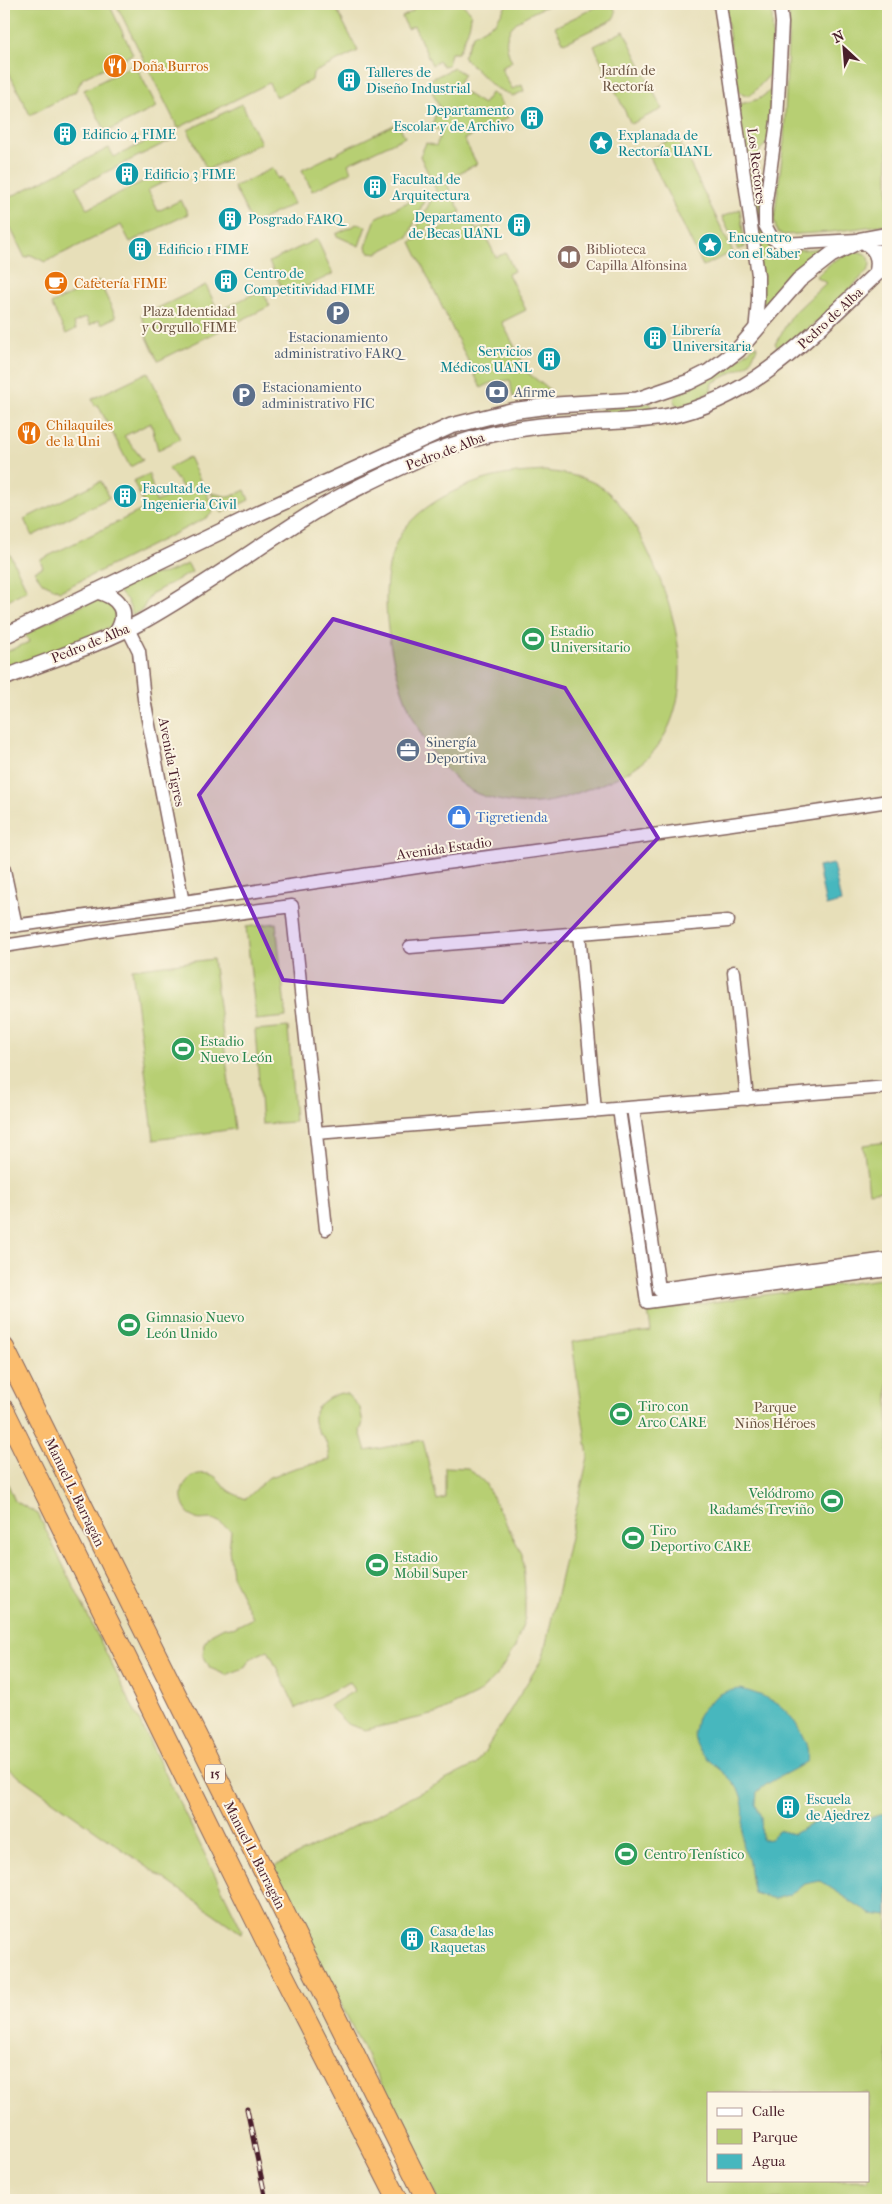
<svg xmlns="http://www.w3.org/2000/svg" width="892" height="2204" font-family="'IM FELL French Canon',serif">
	<rect width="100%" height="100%" fill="#fcf5e5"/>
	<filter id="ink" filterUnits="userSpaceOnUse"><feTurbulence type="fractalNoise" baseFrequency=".02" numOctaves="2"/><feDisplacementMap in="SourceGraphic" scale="10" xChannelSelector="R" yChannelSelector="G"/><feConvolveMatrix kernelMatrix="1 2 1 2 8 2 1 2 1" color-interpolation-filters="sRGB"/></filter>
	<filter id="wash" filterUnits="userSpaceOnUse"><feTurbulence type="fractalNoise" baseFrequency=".0096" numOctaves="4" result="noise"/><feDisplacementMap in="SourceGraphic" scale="20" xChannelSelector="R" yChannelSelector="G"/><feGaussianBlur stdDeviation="1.12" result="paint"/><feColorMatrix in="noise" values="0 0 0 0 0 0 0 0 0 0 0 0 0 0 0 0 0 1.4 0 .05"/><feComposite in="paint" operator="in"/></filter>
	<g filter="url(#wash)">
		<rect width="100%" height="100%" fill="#e7dfb9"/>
		<path fill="#b7cf73" stroke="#80774f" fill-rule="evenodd" d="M 4,4 L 109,4 L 133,54 L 83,78 L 75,92 L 30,115 L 4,63 Z
			M 116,4 L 334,4 L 358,51 L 313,73 L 312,80 L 276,97 L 269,83 L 178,128 Z
			M 413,4 L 461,4 C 464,6 469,9 470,12 C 474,21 462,44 458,53 L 451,53 L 448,65 L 443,66 L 439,61 L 432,65 L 414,26 L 408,29 L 402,17 L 413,11 L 411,5 Z
			M 507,4 L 551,4 C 524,17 494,25 512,62 L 501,68 L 512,89 L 522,85 L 524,91 L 513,96 L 494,87 L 463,57 L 473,35 L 496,22 Z
			M 602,4 L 612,4 L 616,12 L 614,19 L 564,43 L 555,27 Z
			M 725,4 L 772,4 L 773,71 L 751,95 L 743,95 L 736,88 Z
			M 788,4 L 888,4 L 888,224 L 831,232 L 783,235 L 777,232 L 774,220 L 784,141 L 789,15 Z
			M 624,31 L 662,109 L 631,124 L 594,46 Z
			M 135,64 L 157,107 L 106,132 L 84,90 Z
			M 454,68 L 464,74 L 456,87 L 483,104 L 491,93 L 498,97 L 508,118 L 464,139 L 477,164 L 445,180 L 461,212 L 413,236 L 436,190 L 420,156 L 426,143 L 436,146 L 442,131 L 431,127 L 439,106 L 427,81 Z
			M 771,90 L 773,91 L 769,141 L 760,150 L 757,167 L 765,180 L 762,188 L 749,186 L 737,105 L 759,99 Z
			M 242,104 L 261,143 L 207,170 L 188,130 Z
			M 398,123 L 405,137 L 348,164 L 351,172 L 312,191 L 302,170 Z
			M 171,130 L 175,138 L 76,187 L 87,209 L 156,175 L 159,180 L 174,172 L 176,176 L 148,190 L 158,211 L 181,200 L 188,214 L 130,242 L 121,225 L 45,262 L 31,255 L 25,258 L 4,214 L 4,200 L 109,148 L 114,157 Z
			M 677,137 L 733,252 L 703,266 L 647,151 Z
			M 273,168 L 278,179 L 281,177 L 294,204 L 253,224 L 234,187 Z
			M 754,189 L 759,192 L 761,196 L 768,242 L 785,251 L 828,248 L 801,268 L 764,305 L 762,304 L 749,190 Z
			M 428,192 L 408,237 L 377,253 L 369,252 L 366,247 L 376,218 Z
			M 740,209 L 745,247 L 738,250 L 722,217 Z
			M 469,215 L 476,230 L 489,224 L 492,230 L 487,239 L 496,257 L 506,253 L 514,271 L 508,274 L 526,310 L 502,322 L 528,373 L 551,391 L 513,397 L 510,380 L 491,383 L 481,388 L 411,242 Z
			M 357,224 L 366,226 L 359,246 L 337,236 L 336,234 Z
			M 317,239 L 333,274 L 286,296 L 269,262 Z
			M 852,251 C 864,252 873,255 869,269 L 835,305 L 782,352 L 775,344 L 792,315 L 826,283 L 816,277 L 832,262 Z
			M 99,281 L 116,317 L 101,324 L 99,320 L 90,325 L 86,317 L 74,323 L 76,329 L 66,334 L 51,304 Z
			M 206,285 L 218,311 L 262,290 L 270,306 L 158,361 L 146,335 L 149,333 L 141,316 Z
			M 756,345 L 757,348 L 749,364 L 712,383 L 711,391 L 693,403 L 679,406 L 675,404 L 674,399 L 678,394 L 730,366 Z
			M 148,372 L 180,439 L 158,450 L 151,423 L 124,436 L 143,460 L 130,467 L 98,405 L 95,406 L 92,399 Z
			M 649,403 L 653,409 L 650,413 L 594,417 L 602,409 Z
			M 189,457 L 213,507 L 213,512 L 208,517 L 60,591 L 43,583 L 34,571 L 43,567 L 40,560 L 146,508 L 133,481 L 149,474 L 156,502 L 184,489 L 168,468 Z
			M 545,471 C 568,474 592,477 610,494 C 628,510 640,534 650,556 C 676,613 697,686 660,743 C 644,768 612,781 585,790 C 575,794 563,799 552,801 C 529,806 500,803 478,794 C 407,764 357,590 405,528 C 428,499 474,479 510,474 C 521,472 533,472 545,471 Z
			M 101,481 L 109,498 L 32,536 L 24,519 Z
			M 245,490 L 249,500 L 222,513 L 211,493 L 230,497 Z
			M 7,548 L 27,590 L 4,602 L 4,550 Z
			M 188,564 L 192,572 L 151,594 L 142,610 L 133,615 L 127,600 L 115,588 L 150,575 L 166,573 Z
			M 98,598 L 115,606 L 115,625 L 4,670 L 4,653 L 29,642 L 25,633 Z
			M 276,923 L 286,1017 L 256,1020 L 246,927 Z
			M 213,959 L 235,1129 L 154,1140 L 132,969 Z
			M 288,1027 L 295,1122 L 262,1124 L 255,1030 Z
			M 888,1142 L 888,1189 L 869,1192 L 863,1145 Z
			M 888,1278 L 888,2200 L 438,2200 L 273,1867 L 477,1764 L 543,1657 L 588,1457 L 572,1342 L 651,1331 L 648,1311 ZM 708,2093 L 868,2093 L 868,2180 L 708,2180 Z
			M 341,1393 L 347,1394 L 360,1408 L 363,1423 L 360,1431 L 366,1451 L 423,1440 L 437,1500 L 445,1498 L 445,1467 L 468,1468 L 485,1483 L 522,1554 L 525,1588 L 525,1618 L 515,1647 L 496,1677 L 477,1694 L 436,1714 L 365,1730 L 347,1724 L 329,1706 L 354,1691 L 350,1682 L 296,1708 L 268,1650 L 250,1659 L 244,1668 L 226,1675 L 210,1668 L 203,1655 L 204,1643 L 211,1634 L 224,1627 L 233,1628 L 253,1618 L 232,1576 L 229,1549 L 231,1530 C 226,1527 220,1522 215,1520 C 207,1517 200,1523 193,1517 C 172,1502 182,1469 209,1474 C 219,1476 222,1486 229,1491 C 234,1494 241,1497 246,1499 L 268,1478 L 295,1468 L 330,1460 C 329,1454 328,1446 325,1440 C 324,1437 320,1435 318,1431 C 305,1412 324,1398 341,1393 Z
			M 4,1475 L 15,1501 L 38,1514 L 242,1930 L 241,1933 L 4,1766 Z"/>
		<path fill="#47b7be" stroke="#486b74" d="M 833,864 L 841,902 L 826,906 L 818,867 Z
			M 741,1689 C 769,1697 786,1704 800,1731 C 806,1743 809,1748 807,1761 C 791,1773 772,1778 757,1792 L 756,1805 L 761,1817 L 762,1840 L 771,1839 L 778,1830 L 793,1834 L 824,1817 L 848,1815 L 867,1819 L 888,1812 L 888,1916 L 871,1914 L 820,1881 L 805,1884 L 788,1895 L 775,1899 L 754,1893 C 751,1882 750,1873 749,1863 C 748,1855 742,1849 742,1841 C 742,1825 746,1811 741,1796 C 734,1770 687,1758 695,1727 C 696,1720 697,1715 702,1710 C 716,1695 721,1691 741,1689 Z"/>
	</g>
	<g filter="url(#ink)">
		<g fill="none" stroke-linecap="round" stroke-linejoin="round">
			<g stroke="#81625d" stroke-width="15">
				<path id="minor" d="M 720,4 L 758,275 L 758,300 L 755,332
					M 780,4 L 782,23 L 777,121 L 765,209 L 765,225 L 772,238 L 783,244 L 858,240
					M 128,629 L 139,651 L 144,699 L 183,903
					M 4,870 L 16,926
					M 4,927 C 154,908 303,883 453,862 C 598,842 743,824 888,801
					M 579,933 L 595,1111
					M 4,946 L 119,928 L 292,906 L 326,1229
					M 410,947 L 728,921
					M 734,972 L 747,1099
					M 633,1108 L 659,1289 L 888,1259
					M 619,1109 L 647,1302 L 888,1270
					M 316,1133 L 888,1087"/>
			</g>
			<g stroke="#81625d" stroke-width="18">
				<path id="tertiary" d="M 861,240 C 876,247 881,257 877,273
					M 97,591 C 121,597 130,613 116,634
					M 4,636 L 259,513 L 451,426 L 511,411 L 556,405 L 637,400 L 689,382 L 709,372 L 738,350 L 799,280 L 831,255 L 861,240 L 888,235
					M 4,678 C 49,660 98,645 141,622 C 200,589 255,549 312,513 C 348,491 388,473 427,455 C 476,434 527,425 580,423 C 609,421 640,422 669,416 C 756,398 815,331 877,273 L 888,267"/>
			</g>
			<g stroke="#81625d" stroke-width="22">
				<path id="trunk" d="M 4,1348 L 427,2200
					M 4,1410 L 265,1939 L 398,2200"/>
			</g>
			<use href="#minor" stroke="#fff" stroke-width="12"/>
			<use href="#tertiary" stroke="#fff" stroke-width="15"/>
			<use href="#trunk" stroke="#fbbd6e" stroke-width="20"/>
			<g stroke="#4a1f2b" stroke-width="5">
				<path id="rail" d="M 247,2109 L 266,2200"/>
			</g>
			<use href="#rail" stroke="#fcf5e5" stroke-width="3" stroke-dasharray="9" stroke-linecap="butt"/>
		</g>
	</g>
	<path fill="#7b2cbf" fill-opacity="0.2" stroke="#7b2cbf" stroke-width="4" stroke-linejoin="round" d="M 333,619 L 565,688 L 658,838 L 503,1002 L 283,980 L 199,795 Z"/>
	<defs>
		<g id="restaurant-disc" transform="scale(1.25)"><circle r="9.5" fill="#e8710a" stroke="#fcf5e5"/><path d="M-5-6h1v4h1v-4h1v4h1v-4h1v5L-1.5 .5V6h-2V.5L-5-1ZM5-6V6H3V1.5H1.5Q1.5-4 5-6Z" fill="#fff"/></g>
		<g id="building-disc" transform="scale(1.25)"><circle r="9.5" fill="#0f9aa8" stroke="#fcf5e5"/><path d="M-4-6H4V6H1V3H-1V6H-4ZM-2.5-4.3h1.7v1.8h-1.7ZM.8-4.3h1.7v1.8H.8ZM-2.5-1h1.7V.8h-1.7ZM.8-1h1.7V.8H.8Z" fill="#fff"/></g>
		<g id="sight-disc" transform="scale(1.25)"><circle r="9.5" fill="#0f9aa8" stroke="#fcf5e5"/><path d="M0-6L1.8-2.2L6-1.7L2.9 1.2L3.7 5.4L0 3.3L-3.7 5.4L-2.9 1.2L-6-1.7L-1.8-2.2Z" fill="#fff"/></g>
		<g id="library-disc" transform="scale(1.25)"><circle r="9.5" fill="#8d6e63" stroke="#fcf5e5"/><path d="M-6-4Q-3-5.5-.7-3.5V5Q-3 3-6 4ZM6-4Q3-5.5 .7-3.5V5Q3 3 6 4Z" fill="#fff"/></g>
		<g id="cafe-disc" transform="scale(1.25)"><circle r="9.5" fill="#e8710a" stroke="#fcf5e5"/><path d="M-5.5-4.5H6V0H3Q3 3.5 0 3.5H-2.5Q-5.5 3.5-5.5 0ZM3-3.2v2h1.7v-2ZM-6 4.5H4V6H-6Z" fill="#fff"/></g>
		<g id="parking-disc" transform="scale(1.25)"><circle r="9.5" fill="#5c6f8a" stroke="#fcf5e5"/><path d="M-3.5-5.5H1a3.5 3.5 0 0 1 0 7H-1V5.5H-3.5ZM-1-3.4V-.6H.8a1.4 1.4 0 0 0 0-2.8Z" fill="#fff"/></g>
		<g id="bank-disc" transform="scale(1.25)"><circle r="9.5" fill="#5c6f8a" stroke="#fcf5e5"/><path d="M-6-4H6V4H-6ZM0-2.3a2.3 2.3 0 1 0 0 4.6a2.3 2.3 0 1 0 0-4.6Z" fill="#fff"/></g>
		<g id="stadium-disc" transform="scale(1.25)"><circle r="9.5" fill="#2e9e5b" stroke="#fcf5e5"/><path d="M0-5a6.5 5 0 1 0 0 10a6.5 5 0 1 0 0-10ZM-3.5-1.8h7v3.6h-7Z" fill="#fff"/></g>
		<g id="office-disc" transform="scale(1.25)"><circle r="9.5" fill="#5c6f8a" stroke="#fcf5e5"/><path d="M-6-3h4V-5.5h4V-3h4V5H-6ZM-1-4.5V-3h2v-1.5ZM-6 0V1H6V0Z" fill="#fff"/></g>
		<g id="shop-disc" transform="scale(1.25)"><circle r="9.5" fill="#3f7fe0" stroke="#fcf5e5"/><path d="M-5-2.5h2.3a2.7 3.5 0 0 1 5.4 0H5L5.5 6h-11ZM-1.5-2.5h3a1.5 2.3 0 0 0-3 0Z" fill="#fff"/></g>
	</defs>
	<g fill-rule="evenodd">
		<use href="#restaurant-disc" x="115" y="66"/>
		<use href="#building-disc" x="349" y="80"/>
		<use href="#building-disc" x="532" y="118"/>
		<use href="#building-disc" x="65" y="134"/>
		<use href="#sight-disc" x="601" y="143"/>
		<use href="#building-disc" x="127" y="174"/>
		<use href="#building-disc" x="375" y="187"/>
		<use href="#building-disc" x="230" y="219"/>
		<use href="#building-disc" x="519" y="225"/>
		<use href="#sight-disc" x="710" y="245"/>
		<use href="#building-disc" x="140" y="249"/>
		<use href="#library-disc" x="569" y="257"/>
		<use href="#building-disc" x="226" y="281"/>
		<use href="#cafe-disc" x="56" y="283"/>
		<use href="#parking-disc" x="338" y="313"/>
		<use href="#building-disc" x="655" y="338"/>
		<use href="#building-disc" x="549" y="359"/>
		<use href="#bank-disc" x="497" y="392"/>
		<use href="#parking-disc" x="244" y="395"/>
		<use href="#restaurant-disc" x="29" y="433"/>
		<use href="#building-disc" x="125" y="496"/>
		<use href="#stadium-disc" x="533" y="639"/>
		<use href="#office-disc" x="408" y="750"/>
		<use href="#shop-disc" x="459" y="817"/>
		<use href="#stadium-disc" x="183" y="1049"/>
		<use href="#stadium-disc" x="129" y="1325"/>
		<use href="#stadium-disc" x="621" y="1414"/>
		<use href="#stadium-disc" x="832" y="1501"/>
		<use href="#stadium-disc" x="633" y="1538"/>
		<use href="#stadium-disc" x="377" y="1565"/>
		<use href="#building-disc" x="788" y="1807"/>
		<use href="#stadium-disc" x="626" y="1854"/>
		<use href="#building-disc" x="412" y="1939"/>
	</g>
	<g text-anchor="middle" stroke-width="4" stroke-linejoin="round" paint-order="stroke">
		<rect fill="#fcf5e5" stroke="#7f5f63" stroke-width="1" x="205" y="1764.5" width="20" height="19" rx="4"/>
		<g font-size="12" font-weight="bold" fill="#4a1f2b">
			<text x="215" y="1778">15</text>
		</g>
		<g font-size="14" fill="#c56008" stroke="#fcf5e5" text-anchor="start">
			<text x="132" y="71">Doña Burros</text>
			<text x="74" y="288">Cafetería FIME</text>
			<text x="46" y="430">Chilaquiles<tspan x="46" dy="16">de la Uni</tspan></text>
		</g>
		<g font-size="14" fill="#6b5441" stroke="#fcf5e5">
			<text x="628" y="75">Jardín de<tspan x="628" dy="16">Rectoría</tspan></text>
			<text x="189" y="316">Plaza Identidad<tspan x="189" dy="16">y Orgullo FIME</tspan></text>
			<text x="775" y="1412">Parque<tspan x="775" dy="16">Niños Héroes</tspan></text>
		</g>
		<g font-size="14" fill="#0d838f" stroke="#fcf5e5" text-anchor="start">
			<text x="366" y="77">Talleres de<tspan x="366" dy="16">Diseño Industrial</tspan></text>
			<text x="514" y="115" text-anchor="end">Departamento<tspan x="514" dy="16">Escolar y de Archivo</tspan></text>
			<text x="82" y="139">Edificio 4 FIME</text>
			<text x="618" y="140">Explanada de<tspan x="618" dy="16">Rectoría UANL</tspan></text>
			<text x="144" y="179">Edificio 3 FIME</text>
			<text x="392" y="184">Facultad de<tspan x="392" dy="16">Arquitectura</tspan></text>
			<text x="502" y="222" text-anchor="end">Departamento<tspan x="502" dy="16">de Becas UANL</tspan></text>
			<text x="248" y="224">Posgrado FARQ</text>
			<text x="728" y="242">Encuentro<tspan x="728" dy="16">con el Saber</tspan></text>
			<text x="158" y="254">Edificio 1 FIME</text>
			<text x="244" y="278">Centro de<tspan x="244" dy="16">Competitividad FIME</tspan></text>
			<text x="672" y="335">Librería<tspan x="672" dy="16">Universitaria</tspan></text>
			<text x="532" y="356" text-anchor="end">Servicios<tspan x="532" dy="16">Médicos UANL</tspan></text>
			<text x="142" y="493">Facultad de<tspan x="142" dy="16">Ingenieria Civil</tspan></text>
			<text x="806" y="1804">Escuela<tspan x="806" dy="16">de Ajedrez</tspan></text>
			<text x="430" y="1936">Casa de las<tspan x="430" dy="16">Raquetas</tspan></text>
		</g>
		<g font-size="14" fill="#4a1f2b" stroke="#fcf5e5">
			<text transform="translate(757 166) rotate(83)" y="5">Los Rectores</text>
			<text transform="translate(830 318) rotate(-43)" y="5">Pedro de Alba</text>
			<text transform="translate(445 451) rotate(-21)" y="5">Pedro de Alba</text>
			<text transform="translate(90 643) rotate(-22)" y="5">Pedro de Alba</text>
			<text transform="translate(172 762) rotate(79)" y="5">Avenida Tigres</text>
			<text transform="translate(444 848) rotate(-8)" y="5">Avenida Estadio</text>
			<text transform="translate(75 1492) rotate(64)" y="5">Manuel L. Barragán</text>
			<text transform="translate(255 1855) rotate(63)" y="5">Manuel L. Barragán</text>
		</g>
		<g font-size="14" fill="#785e54" stroke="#fcf5e5" text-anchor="start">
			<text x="586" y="254">Biblioteca<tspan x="586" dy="16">Capilla Alfonsina</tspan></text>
		</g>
		<g font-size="14" fill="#4e5e75" stroke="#fcf5e5" text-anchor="start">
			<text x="338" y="342" text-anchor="middle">Estacionamiento<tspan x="338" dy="16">administrativo FARQ</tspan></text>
			<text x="262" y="392">Estacionamiento<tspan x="262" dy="16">administrativo FIC</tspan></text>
			<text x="514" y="397">Afirme</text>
			<text x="426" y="747">Sinergía<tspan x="426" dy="16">Deportiva</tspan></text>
		</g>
		<g font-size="14" fill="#27864d" stroke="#fcf5e5" text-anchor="start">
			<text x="550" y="636">Estadio<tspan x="550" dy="16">Universitario</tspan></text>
			<text x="200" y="1046">Estadio<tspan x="200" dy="16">Nuevo León</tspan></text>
			<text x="146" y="1322">Gimnasio Nuevo<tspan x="146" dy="16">León Unido</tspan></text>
			<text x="638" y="1411">Tiro con<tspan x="638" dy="16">Arco CARE</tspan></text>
			<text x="814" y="1498" text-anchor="end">Velódromo<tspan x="814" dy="16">Radamés Treviño</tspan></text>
			<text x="650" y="1535">Tiro<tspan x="650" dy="16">Deportivo CARE</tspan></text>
			<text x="394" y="1562">Estadio<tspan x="394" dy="16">Mobil Super</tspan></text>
			<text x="644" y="1859">Centro Tenístico</text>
		</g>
		<g font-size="14" fill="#366cbe" stroke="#fcf5e5" text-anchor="start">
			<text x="476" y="822">Tigretienda</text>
		</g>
	</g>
	<rect width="892" height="2204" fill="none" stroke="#fcf5e5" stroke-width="20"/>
	<rect x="707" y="2092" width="162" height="90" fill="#fcf5e5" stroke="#b59f9b"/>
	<rect x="717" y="2108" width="25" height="8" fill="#ffffff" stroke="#b59f9b"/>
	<text x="752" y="2116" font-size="15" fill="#4a1f2b">Calle</text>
	<rect x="717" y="2129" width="25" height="15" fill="#b7cf73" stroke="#b59f9b"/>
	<text x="752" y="2142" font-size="15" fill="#4a1f2b">Parque</text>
	<rect x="717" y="2154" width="25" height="15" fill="#47b7be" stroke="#b59f9b"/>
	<text x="752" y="2166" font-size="15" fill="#4a1f2b">Agua</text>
	<g transform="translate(844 48) rotate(334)" stroke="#fcf5e5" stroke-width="4" paint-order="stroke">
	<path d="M0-4L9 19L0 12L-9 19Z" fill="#4a1f2b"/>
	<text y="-8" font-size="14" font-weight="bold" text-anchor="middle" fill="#4a1f2b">N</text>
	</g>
</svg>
